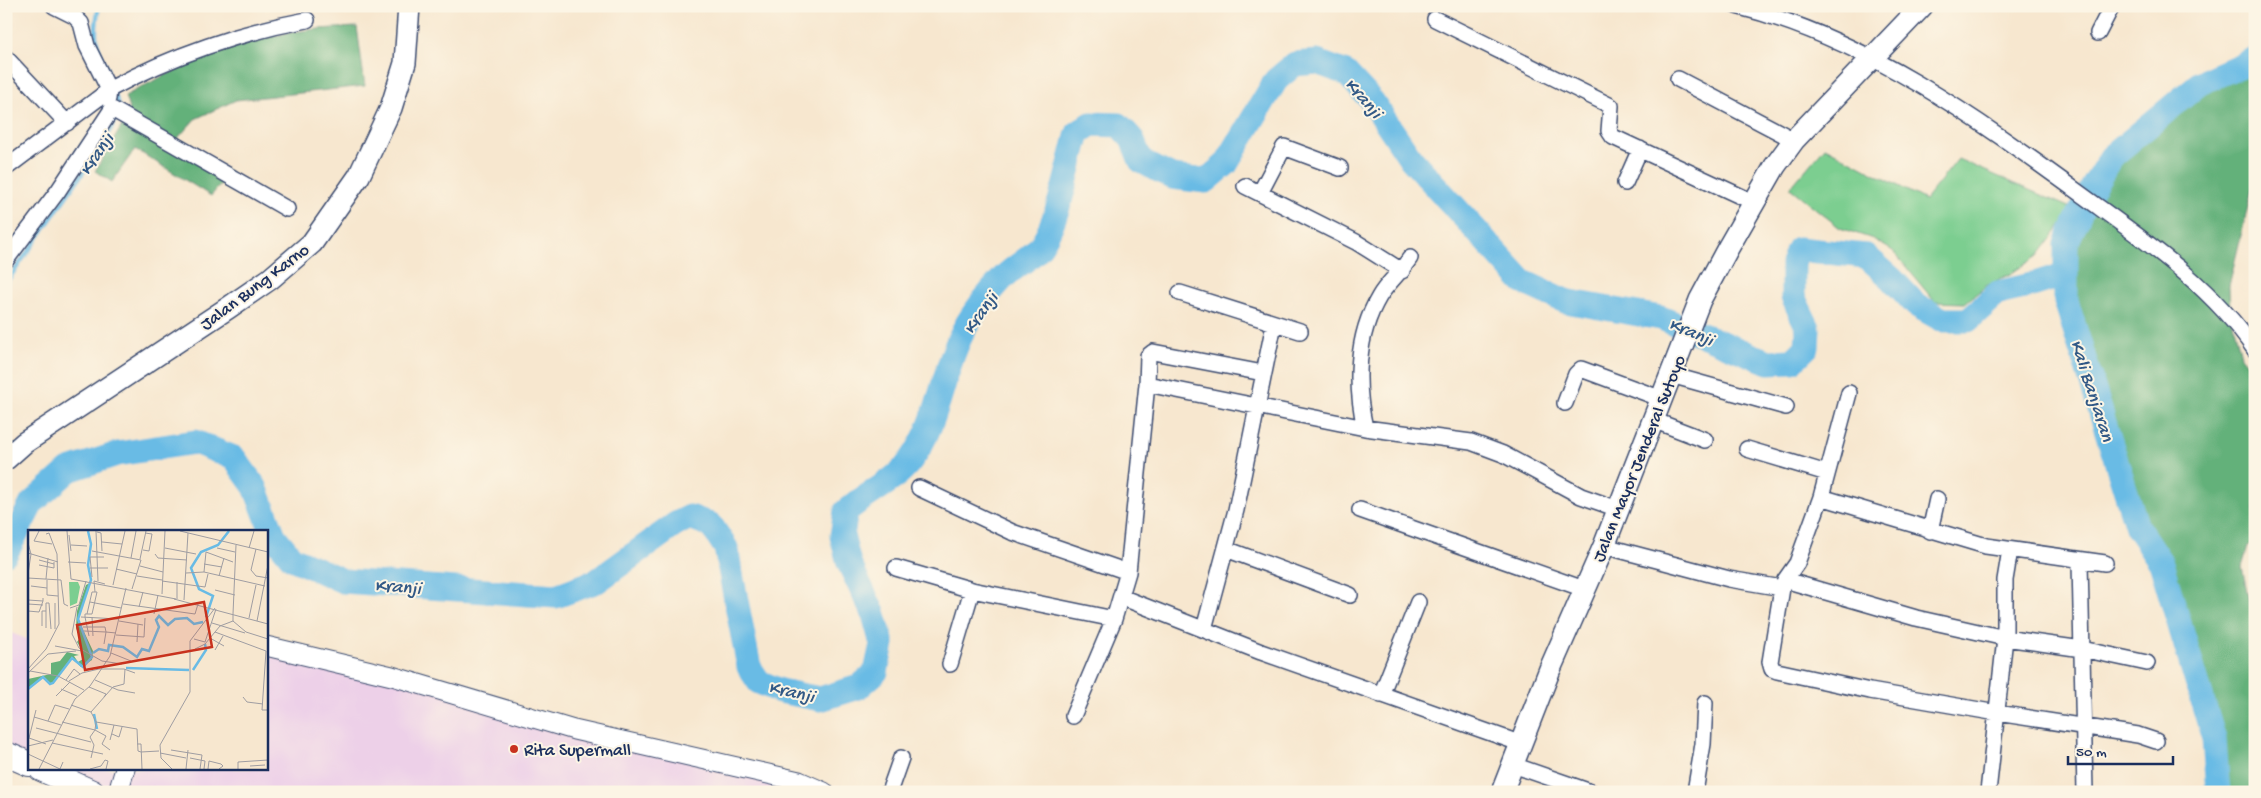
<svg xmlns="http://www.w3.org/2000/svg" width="2261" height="798" font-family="'Gochi Hand',sans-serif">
	<rect width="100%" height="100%" fill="#fcf5e5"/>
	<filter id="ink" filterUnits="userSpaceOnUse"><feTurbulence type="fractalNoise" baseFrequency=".02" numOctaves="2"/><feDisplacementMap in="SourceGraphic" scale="10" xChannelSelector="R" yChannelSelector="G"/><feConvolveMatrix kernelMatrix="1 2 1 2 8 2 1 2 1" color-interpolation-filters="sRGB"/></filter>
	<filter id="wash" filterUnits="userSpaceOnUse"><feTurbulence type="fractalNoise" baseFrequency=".0096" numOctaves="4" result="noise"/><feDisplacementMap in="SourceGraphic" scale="20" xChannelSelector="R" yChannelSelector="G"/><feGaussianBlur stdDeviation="1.12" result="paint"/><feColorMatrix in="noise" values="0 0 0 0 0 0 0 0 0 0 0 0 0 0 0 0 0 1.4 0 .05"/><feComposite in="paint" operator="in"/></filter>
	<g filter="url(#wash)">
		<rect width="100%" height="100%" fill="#f7e7cf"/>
		<path fill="#edd0e8" d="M 6,631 L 29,640 L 29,764 L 6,754 Z
			M 266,646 L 823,792 L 92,792 L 41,769 L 266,769 Z"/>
		<path fill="#7bce90" stroke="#4b7e77" d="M 1825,147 L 1925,200 L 1958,159 L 2073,209 L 2038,256 L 2010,274 L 1986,286 L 1965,303 L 1935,302 L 1893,251 L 1873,239 L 1840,228 L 1790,188 Z"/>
		<path fill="#64b17a" stroke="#40706c" d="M 357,27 L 365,86 L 236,100 L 195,119 L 177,139 L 230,173 L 211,196 L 135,149 L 112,182 L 95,171 L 123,124 L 129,109 L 125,96 C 181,65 244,38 308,30 C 324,28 341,28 357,27 Z
			M 2255,59 L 2255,185 L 2252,189 L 2229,286 L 2230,310 L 2241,356 L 2255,373 L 2255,541 L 2248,547 L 2242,567 L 2255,630 L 2255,792 L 2218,792 L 2214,739 L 2161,563 L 2137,527 L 2066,301 L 2066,244 L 2088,195 L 2111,157 L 2200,83 Z"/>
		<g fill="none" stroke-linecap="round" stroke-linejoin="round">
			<path stroke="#69bbe5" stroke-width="4.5" d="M 99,6 C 93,35 95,44 107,70
				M 114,92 L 119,108
				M 6,283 L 100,148 L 118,116"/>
			<path stroke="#69bbe5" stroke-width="25" d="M 6,553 L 32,503 L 69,470 L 117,454 L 195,442 L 234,458 L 255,487 L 274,536 L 292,558 L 343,581 L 556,596 L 597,581 L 676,524 L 690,517 L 711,525 L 726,548 L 749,667 L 759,682 L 780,691 L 820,699 L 859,687 L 876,672 L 882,644 L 874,615 L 849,563 L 842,536 L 846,511 C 866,494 895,482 911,460 C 941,420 942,367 967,324 C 976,309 990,292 1002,279 C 1012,268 1027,261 1037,250 C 1058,226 1069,164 1078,133 L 1091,124 L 1119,125 L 1132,139 L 1141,161 L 1172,177 L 1206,181 L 1226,164 L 1276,80 L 1295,64 L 1317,62 L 1346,73 L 1372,101 L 1411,159 L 1523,282 L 1565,301 L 1661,318 L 1768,362 L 1793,361 L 1807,347 L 1808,328 L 1793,297 L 1793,264 L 1798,249 L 1866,256 L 1892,279 L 1916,305 L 1943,320 L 1968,320 L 1998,293 L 2032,285 L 2066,274
				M 2218,792 L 2214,739 L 2161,563 L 2137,527 L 2066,301 L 2066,244 L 2088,195 L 2111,157 L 2200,83 L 2255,59"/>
		</g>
	</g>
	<g filter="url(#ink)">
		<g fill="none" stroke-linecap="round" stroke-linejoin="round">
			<g stroke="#3c4b6f" stroke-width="18">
				<path id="minor" d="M 54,6 L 74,16 L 81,23 L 87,46 L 109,90 L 108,99
					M 1736,6 C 1865,38 1975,117 2082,195 C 2145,241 2210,284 2255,350
					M 1435,19 L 1611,106 L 1609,131 L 1613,137 L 1753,202
					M 2098,33 L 2112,6
					M 6,58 L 67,123
					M 1678,79 L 1794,140
					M 6,168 L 112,88 C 171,56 241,32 307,20
					M 1625,183 L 1640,149
					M 1245,186 L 1356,242 L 1402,271
					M 1260,193 L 1284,147 L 1340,168
					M 6,260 L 58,191 L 112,109 L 287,209
					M 1180,293 L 1300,331
					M 1671,375 L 1786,407
					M 1147,384 L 1148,356 L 1153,352 L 1263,373
					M 1565,403 L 1576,374 L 1581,369 L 1662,399
					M 1653,420 L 1705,440
					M 1365,428 C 1355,384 1356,336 1379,297 C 1387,283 1401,272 1410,258
					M 1747,449 L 1827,473
					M 919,488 L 1012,532 L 1128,572
					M 1821,497 L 1986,546 L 2105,563
					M 1360,510 L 1584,589
					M 1930,531 L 1937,499
					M 1604,546 L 1729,579 L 1782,588 L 1785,580 L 1797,563 L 1821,497 L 1849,393
					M 1226,549 L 1350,595
					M 2080,562 L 2085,792
					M 896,568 L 972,590 L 1114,619
					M 1785,580 L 1916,618 L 2005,638 L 2082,649 L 2147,663
					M 1782,588 L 1770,662 L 1772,669 L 1777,671 L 1870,691 L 1997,713 L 2138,735 L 2156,741
					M 1121,597 L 1261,652 L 1522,744
					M 1204,629 L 1236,510 L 1274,324
					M 950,664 L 972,590
					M 1381,695 L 1418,602
					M 1073,716 L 1114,619 L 1128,572 L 1147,384 L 1365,428 L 1471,442 L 1503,454 L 1581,496 L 1618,509
					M 1513,765 L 1591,792
					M 889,792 L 901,758
					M 1695,792 L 1703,744 L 1705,703
					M 1988,792 L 2005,638 L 2005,580 L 2010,550"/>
			</g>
			<g stroke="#3c4b6f" stroke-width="21">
				<path id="tertiary" d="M 266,646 L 392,676 L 574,730 L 799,781 L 824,792
					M 118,792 L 125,769"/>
			</g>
			<g stroke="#3c4b6f" stroke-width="24">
				<path id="secondary" d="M 6,459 L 24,443 L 228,308 L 270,279 L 312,243 L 359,176 L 391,108 L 405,63 L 409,6
					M 1502,792 L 1550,669 L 1604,546 L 1700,300 L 1728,248 L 1775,166 L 1794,140 L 1922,6"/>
			</g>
			<g stroke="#3c4b6f" stroke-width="26">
				<path id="primary" d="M 6,754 L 29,764
					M 41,769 L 92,792"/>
			</g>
			<use href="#minor" stroke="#fff" stroke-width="15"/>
			<use href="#tertiary" stroke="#fff" stroke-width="19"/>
			<use href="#secondary" stroke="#fff" stroke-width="21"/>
			<use href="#primary" stroke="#fff" stroke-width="24"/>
		</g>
	</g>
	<circle fill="#c8321e" stroke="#fcf5e5" stroke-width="2" cx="514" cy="749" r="5"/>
	<g text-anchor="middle" stroke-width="4" stroke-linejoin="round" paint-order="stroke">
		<g font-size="18" fill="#1b2f5e" stroke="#fcf5e5">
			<text transform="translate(254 286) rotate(-37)" y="6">Jalan Bung Karno</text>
			<text transform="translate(1638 458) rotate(-68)" y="6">Jalan Mayor Jenderal Sutoyo</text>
		</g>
		<g font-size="18" fill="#1b2f5e" stroke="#fcf5e5" text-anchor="start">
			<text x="524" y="755">Rita Supermall</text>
		</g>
		<g font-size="19" font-style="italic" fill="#325986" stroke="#fcf5e5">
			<text transform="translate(1365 97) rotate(49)" y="7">Kranji</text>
			<text transform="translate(95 153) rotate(-56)" y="7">Kranji</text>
			<text transform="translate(979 312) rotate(-55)" y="7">Kranji</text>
			<text transform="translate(1692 330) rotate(23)" y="7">Kranji</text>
			<text transform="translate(2094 390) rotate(72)" y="7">Kali Banjaran</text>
			<text transform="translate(398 585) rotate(4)" y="7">Kranji</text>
			<text transform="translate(792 690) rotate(13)" y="7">Kranji</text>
		</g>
	</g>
	<g transform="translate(28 530)">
		<rect width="240" height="240" fill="#f7e7cf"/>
		<path d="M 41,52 L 50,52 L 52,57 L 49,73 L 42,76 Z" fill="#7bce90"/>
		<path d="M 62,53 L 50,89 L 65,121 L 64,130 L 53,137 L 44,128 L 25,153 L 22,154 L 15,147 L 0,159 L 0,149 L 23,144 L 23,133 L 32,131 L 39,122 L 51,125 L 46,126 L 50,132 L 55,129 L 55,122 L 49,112 L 52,108 L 48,98 L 49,81 L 58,55 Z" fill="#64b17a"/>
		<path fill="none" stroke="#69bbe5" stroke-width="2.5" d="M 178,87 L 185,66 L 171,59 L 163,38 L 173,22 L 190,15 L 201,1M 65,123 L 71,119 L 80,121 L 81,115 L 95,117 L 109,127 L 114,119 L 121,121 L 131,97 L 128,90 L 131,86 L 140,95 L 147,89 L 159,88 L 166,94 L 175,92M 98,138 L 161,140M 165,140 L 178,120 L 177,114M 0,159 L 15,147 L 22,154 L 25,153 L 44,128 L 55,137 L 64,127 L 50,89 L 63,50 L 60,35 L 63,14 L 60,1M 66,184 L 69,199"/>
		<path fill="none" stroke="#9f9da2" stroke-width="1" d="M 11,1 L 6,11 L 24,14M 39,1 L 43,49 L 148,69M 68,1 L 70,51M 152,1 L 240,22M 69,2 L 73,3 L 74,21M 41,5 L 43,21M 74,12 L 94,14M 0,13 L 3,24 L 0,44M 43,15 L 59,16M 137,18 L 168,24M 189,18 L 207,22M 221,18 L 226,1M 228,19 L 223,40 L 228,46 L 240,48M 115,20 L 121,21 L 124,4 L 117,3M 64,21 L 113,30 L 104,59M 0,23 L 30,32M 127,24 L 130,28 L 159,30M 103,28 L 108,1M 112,29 L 118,1M 11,30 L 26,34M 40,32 L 58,33M 176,34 L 194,37M 11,35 L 26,38 L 26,32M 112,36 L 135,42M 62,38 L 80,38M 88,39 L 109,44M 176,42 L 178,22 L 205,32M 158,43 L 176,42 L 237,56M 109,46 L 134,50M 191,46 L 196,28M 64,47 L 62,27 L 76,27M 0,48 L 33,50 L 36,74 L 40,76M 18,49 L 20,28M 19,50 L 19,65 L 30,66M 134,51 L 177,57 L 180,44M 85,55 L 97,1M 3,56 L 19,58M 187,60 L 207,65M 67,62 L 66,51 L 77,54M 134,64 L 137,1M 146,69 L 240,94M 149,69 L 149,52M 0,70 L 15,71 L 15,68M 156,70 L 160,3M 62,72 L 93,78M 27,73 L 27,99M 0,74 L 15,75M 95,74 L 167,84 L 170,74M 49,77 L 44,104 L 51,118 L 74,131 L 94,134M 111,77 L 115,62M 42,78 L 51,75 L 58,51M 0,81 L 11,82 L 15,71M 126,84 L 130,65M 205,84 L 208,15M 205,84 L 205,91 L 218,102 L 240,109M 53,87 L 91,89M 57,87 L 57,84 L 64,84 L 69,62 L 64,62 L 59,84M 57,87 L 61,106M 64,87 L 65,106M 221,88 L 228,55M 91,91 L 115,95M 229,91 L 240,35M 184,93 L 217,103M 14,96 L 14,81 L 18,81M 55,97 L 77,97 L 78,102M 18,98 L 18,73 L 21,73 L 23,99M 56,101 L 78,102M 187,102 L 238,121 L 234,180 L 240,180M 88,105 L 116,107 L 117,88M 182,108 L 196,116M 166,109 L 177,112 L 188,79M 109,112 L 110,94M 76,114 L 78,102 L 88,103M 27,116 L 54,121M 167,119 L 177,114 L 192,96 L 205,91M 187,120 L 195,106M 83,123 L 103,131M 0,139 L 18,119 L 31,94 L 29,24 L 21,3 L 18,4M 2,141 L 30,146 L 56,160M 0,143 L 20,124 L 48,121M 38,150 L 46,139 L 52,144M 67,150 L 90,160 L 107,163M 41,151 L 54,143 L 71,139 L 96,139 L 107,143M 61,157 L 78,164 L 76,167M 33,159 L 49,166M 28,166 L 42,152M 215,167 L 219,172 L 235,174M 43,175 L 63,182 L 68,192 L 109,199 L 110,221 L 113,222M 8,180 L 1,208 L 18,214M 63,182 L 85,157 L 96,154 L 97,139M 6,187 L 33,195M 20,191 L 27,175 L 41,179M 34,192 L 67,200 L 68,192M 8,198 L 63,212M 84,204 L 91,207 L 94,197M 82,210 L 86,195M 24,213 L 75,224M 109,214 L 113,214 L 114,239M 0,216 L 25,210M 143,220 L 174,225 L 172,239M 113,222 L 131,221M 132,223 L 158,228M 0,224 L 32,239 L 35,232M 63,228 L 66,215 L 62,207 L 67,200 L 78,206 L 74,214 L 82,220M 162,228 L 177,231 L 176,239M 222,236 L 237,235M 11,239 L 47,169 L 62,156 L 82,126 L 98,58M 62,239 L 73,236 L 77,230 L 80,231 L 78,239M 144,239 L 133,228 L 132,215 L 162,162 L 162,111 L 187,78M 158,239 L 160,220M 180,239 L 181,231 L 193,234 L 195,236 L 191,239M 210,239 L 210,232 L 240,230"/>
		<path fill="#c8321e" fill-opacity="0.15" stroke="#c8321e" stroke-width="2.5" d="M 176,72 L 184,117 L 57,140 L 49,95 Z"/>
		<rect width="240" height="240" fill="none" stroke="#1b2f5e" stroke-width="2.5"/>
	</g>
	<rect width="2261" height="798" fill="none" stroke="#fcf5e5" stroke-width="25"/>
	<path d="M2068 756v8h105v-8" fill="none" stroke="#1b2f5e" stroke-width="2.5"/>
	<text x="2076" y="756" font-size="15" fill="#1b2f5e" stroke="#fcf5e5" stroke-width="4" paint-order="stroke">50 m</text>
</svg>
